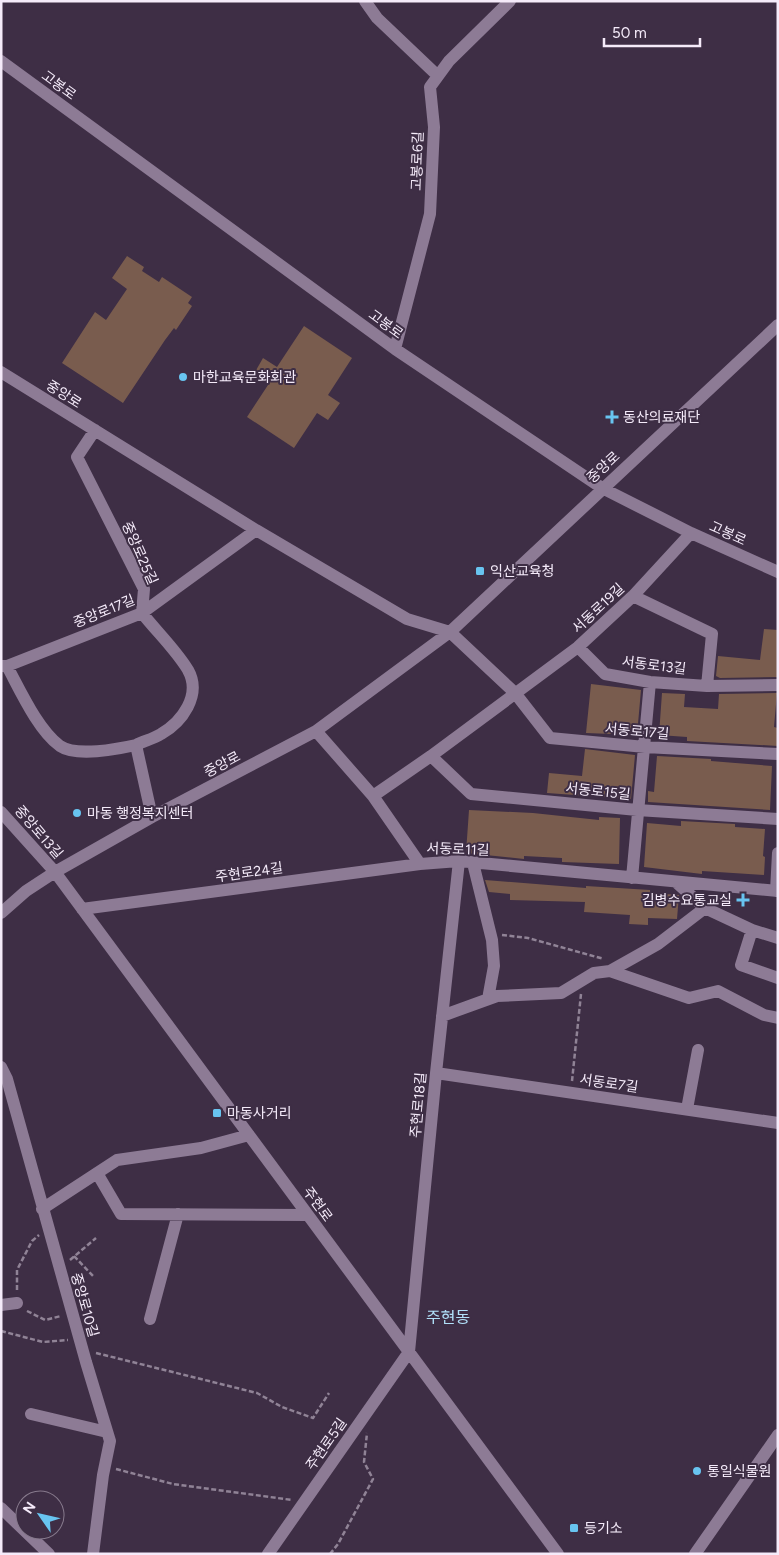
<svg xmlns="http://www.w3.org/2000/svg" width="779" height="1555" font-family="Figtree,'Noto Sans KR',sans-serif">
	<rect width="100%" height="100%" fill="#3e2e45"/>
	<path fill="#795c4e" d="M 127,256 L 144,267 L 142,271 L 159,282 L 162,277 L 192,297 L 188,303 L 192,306 L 176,330 L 174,328 L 165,340 L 123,403 L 62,363 L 95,312 L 106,320 L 127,289 L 112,278 Z
		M 304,326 L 352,358 L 328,395 L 340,403 L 328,420 L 317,413 L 294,448 L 247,417 L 270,382 L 255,372 L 263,358 L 277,367 Z
		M 764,629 L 778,630 L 778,677 L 720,678 L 716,676 L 718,656 L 760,660 Z
		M 591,684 L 641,690 L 637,735 L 586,733 Z
		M 662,693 L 685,694 L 684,707 L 718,709 L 719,694 L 777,693 L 774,727 L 778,728 L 778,746 L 687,741 L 687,737 L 659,735 Z
		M 585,749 L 635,755 L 631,799 L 547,793 L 549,773 L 582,776 Z
		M 657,756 L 711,759 L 711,761 L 772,766 L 770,810 L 648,802 L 648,791 L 654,792 Z
		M 469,810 L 533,813 L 599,820 L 599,817 L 620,818 L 619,864 L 562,862 L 562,858 L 524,856 L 524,859 L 466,853 Z
		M 681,821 L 735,824 L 735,827 L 765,829 L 763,856 L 765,857 L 764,875 L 702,871 L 702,874 L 644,867 L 647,823 L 681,826 Z
		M 485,880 L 586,888 L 586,886 L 650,890 L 650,893 L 679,895 L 677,919 L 648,918 L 648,925 L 629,924 L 630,915 L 584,912 L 585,902 L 510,900 L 510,894 L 489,892 Z"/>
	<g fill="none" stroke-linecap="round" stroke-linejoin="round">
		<path stroke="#908396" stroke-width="2.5" stroke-dasharray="5 2.5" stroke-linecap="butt" d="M 502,935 L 528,938 L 604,959
			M 572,1081 L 581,994
			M 74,1256 L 93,1276
			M 70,1260 L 96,1238
			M 17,1290 L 17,1270 L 32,1241 L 39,1235
			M 27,1311 L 45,1320 L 61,1316
			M 1,1331 L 43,1342 L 68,1340
			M 96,1353 L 257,1393 L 282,1407 L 313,1418 L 329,1393
			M 116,1469 L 173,1484 L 292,1500
			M 330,1554 L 338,1544 L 373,1479 L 364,1462 L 367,1433"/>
		<path stroke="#8d7b95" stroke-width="12" d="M 365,1 L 377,18 L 438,76
			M 1,61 L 395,349 L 602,488 L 691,533 L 778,572
			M 395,349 L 430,214 L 434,127 L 430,87 L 449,61 L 510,1
			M 1,372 L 256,530 L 407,619 L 450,632 L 515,693 L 550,738 L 645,747 L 778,754
			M 95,430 L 77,457 L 144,589 L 142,613 C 157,632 176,650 188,670 C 202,695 182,722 161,734 C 153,739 144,741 136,745 L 152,817
			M 633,596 L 712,634 L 707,686
			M 578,647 L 605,674 L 650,682 L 707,686 L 778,685
			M 1,666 L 7,666 L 142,613 L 256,530
			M 7,666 C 20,690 38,730 60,746 C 76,757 118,749 136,745
			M 316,731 L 373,796 L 420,864 L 459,861 L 778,891
			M 431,756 L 471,794 L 637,810 L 778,819
			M 373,796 L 431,756 L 578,647 L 633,596 L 691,533
			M 1,812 L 55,872 L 558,1554
			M 473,863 L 492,940 L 494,966 L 488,999
			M 632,878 L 650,682
			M 677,883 L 705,908 L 752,930 L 778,938
			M 776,891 L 778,853
			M 82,909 L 420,864
			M 1,913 L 26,891 L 55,872 L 152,817 L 316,731 L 450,632 L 778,325
			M 752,930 L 741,965 L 778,978
			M 610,971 L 689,998 L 718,991 L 764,1015 L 778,1018
			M 442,1016 L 497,996 L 561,993 L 594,973 L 610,971 L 658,944 L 705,908
			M 1,1067 L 7,1079 L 86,1362 L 110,1441 L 103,1475 L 93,1554
			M 436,1073 L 778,1123
			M 687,1109 L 698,1050
			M 97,1173 L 121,1214 L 308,1215
			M 42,1209 L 117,1160 L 201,1148 L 249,1135
			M 1,1305 L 17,1303
			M 150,1319 L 178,1214
			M 31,1414 L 107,1432
			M 1,1508 L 49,1554
			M 268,1554 L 409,1352 L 436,1073 L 459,861
			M 695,1554 L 778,1435"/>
	</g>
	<g fill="#68c4f0" stroke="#3e2e45" stroke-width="2">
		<circle cx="183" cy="377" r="5"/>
		<path d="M609.5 409.5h5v5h5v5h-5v5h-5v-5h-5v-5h5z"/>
		<rect x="475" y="566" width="10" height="10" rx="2.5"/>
		<circle cx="77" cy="813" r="5"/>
		<path d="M740.5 892.5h5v5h5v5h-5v5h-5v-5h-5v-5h5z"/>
		<rect x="212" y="1108" width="10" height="10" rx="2.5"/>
		<circle cx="697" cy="1471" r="5"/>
		<rect x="569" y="1523" width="10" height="10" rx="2.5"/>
	</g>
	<g text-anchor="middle" stroke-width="4" stroke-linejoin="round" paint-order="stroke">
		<g font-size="14" fill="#f5ebfa" stroke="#3e2e45">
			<text transform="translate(59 85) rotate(36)" y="5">고봉로</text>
			<text transform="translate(417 161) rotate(-88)" y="5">고봉로6길</text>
			<text transform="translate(386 324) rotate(36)" y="5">고봉로</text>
			<text transform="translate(64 394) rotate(32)" y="5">중앙로</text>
			<text transform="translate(603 467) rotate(-43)" y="5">중앙로</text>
			<text transform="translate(728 533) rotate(24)" y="5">고봉로</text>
			<text transform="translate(140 553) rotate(66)" y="5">중앙로25길</text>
			<text transform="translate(598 608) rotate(-43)" y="5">서동로19길</text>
			<text transform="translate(104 611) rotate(-22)" y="5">중앙로17길</text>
			<text transform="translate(654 665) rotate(7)" y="5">서동로13길</text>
			<text transform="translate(637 731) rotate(5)" y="5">서동로17길</text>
			<text transform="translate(222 764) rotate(-28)" y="5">중앙로</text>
			<text transform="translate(598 791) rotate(6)" y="5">서동로15길</text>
			<text transform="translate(39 832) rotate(49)" y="5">중앙로13길</text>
			<text transform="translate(458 849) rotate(2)" y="5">서동로11길</text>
			<text transform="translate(249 872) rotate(-8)" y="5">주현로24길</text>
			<text transform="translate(609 1083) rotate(8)" y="5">서동로7길</text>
			<text transform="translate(418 1105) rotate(-85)" y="5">주현로18길</text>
			<text transform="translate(318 1204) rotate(54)" y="5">주현로</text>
			<text transform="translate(85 1305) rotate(74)" y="5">중앙로10길</text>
			<text transform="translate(326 1444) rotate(-55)" y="5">주현로5길</text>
		</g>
		<g font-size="14" fill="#f5ebfa" stroke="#3e2e45" text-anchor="start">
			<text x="193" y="382">마한교육문화회관</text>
			<text x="623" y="422">동산의료재단</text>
			<text x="490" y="576">익산교육청</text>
			<text x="87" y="818">마동 행정복지센터</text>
			<text x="732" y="905" text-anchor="end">김병수요통교실</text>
			<text x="227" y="1118">마동사거리</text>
			<text x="707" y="1476">통일식물원</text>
			<text x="584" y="1533">등기소</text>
		</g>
		<g font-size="16" fill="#b1e0f9" stroke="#3e2e45">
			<text x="448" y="1323">주현동</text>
		</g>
	</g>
	<rect width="779" height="1555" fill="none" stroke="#f5ebfa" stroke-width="5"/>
	<g transform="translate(40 1515) rotate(304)"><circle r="24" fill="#3e2e45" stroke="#877a8d"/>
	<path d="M0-4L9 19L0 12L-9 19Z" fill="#68c4f0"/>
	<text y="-8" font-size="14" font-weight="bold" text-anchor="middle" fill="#f5ebfa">N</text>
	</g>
	<path d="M604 38v8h96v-8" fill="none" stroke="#f5ebfa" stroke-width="2.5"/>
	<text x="612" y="38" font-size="15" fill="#f5ebfa" stroke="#3e2e45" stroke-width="4" paint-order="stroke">50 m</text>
</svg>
